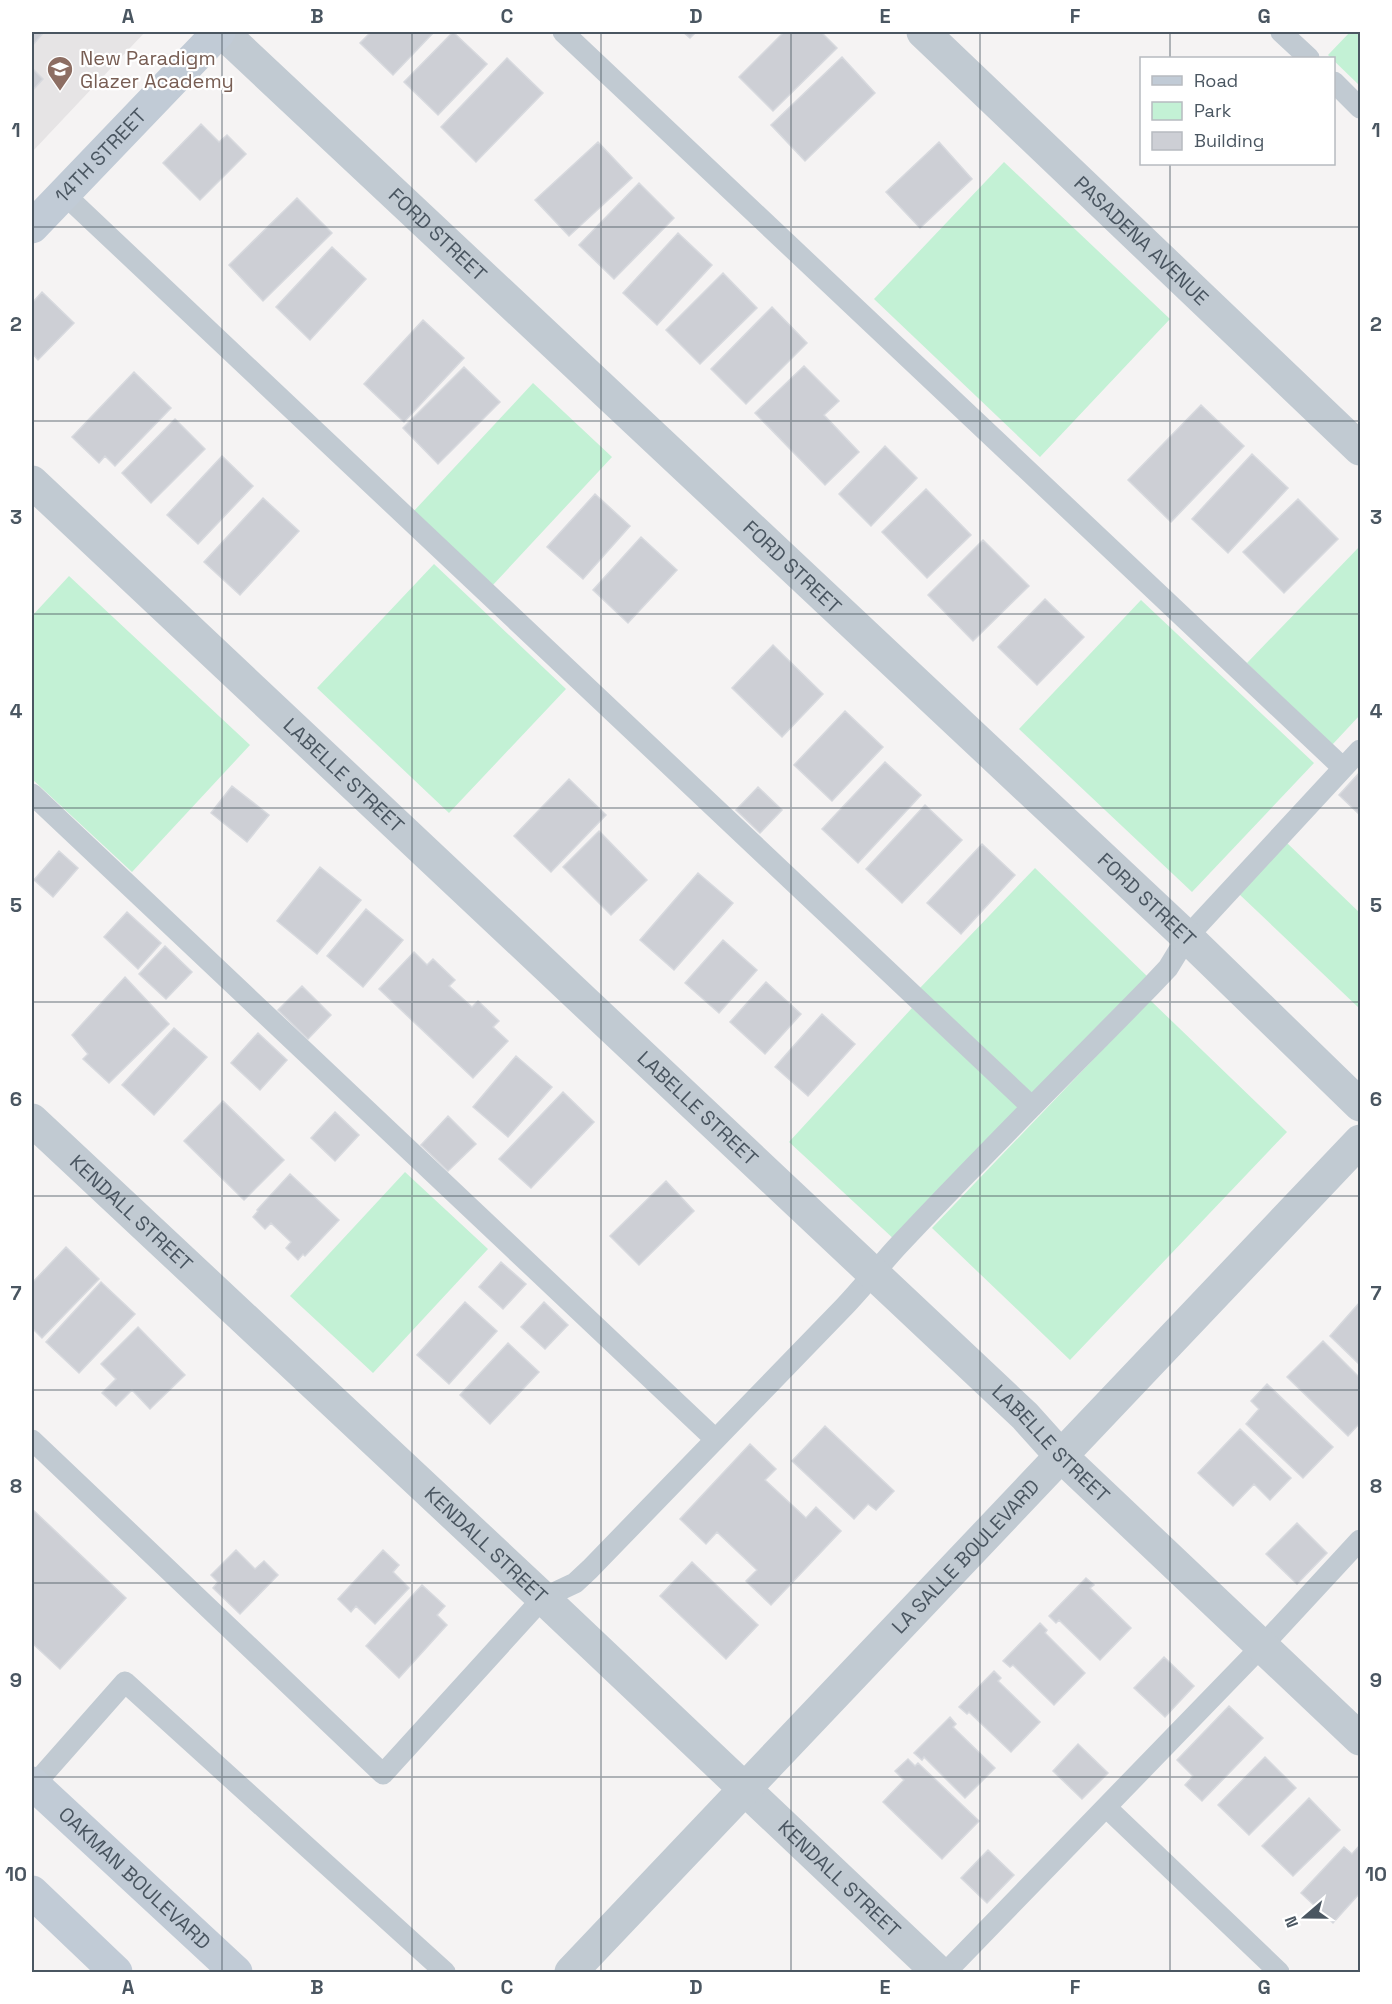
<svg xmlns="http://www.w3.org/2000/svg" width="1392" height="2004" font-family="'Space Grotesk',sans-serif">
	<rect width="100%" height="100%" fill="#f5f3f3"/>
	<path fill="#e6e4e5" d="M 32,32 L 145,32 L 32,152 Z"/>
	<path fill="#c3f1d5" d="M 1350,32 L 1360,32 L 1360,86 L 1328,55 Z
		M 1004,162 L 1170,319 L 1040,457 L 874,299 Z
		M 533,383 L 612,457 L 492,586 L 413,512 Z
		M 1360,546 L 1360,715 L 1332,745 L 1247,663 Z
		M 434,564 L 566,689 L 449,813 L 317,688 Z
		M 69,576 L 250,745 L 132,872 L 32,779 L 32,616 Z
		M 1141,600 L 1314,763 L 1192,892 L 1019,729 Z
		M 1287,843 L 1360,913 L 1360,1009 L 1239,894 Z
		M 1035,868 L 1149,978 L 1033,1098 L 919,989 Z
		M 1150,1000 L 1287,1132 L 1070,1360 L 932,1228 Z
		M 912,1008 L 1019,1107 L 896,1241 L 789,1142 Z
		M 405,1172 L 488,1249 L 373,1373 L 290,1296 Z"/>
	<path fill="#cdcfd5" stroke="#d7d9de" stroke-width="1.5" d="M 32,32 L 44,32 L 32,46 Z
		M 371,32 L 434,32 L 393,75 L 360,43 Z
		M 453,32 L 487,64 L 438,115 L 404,82 Z
		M 683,32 L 696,32 L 690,38 Z
		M 784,32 L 821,32 L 837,48 L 773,111 L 739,77 Z
		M 842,57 L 875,93 L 805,161 L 771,125 Z
		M 507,58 L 543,93 L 476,162 L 441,127 Z
		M 32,68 L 43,79 L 32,91 Z
		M 201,124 L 219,142 L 227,135 L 246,154 L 200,200 L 163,163 Z
		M 598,142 L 632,178 L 569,236 L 535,200 Z
		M 939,142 L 972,179 L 920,228 L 886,192 Z
		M 639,183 L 674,218 L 614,279 L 579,245 Z
		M 297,198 L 332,233 L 263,301 L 229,265 Z
		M 678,233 L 712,265 L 657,325 L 623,293 Z
		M 332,247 L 366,279 L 310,340 L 276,307 Z
		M 723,273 L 757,308 L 700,364 L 666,330 Z
		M 42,292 L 74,323 L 38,360 L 32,353 L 32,303 Z
		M 772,307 L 807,343 L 746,404 L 711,369 Z
		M 423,320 L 464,358 L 404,422 L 364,384 Z
		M 804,366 L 839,401 L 824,415 L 859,452 L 825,485 L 755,413 Z
		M 464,367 L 500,402 L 438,464 L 403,428 Z
		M 134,372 L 171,408 L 115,466 L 105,456 L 99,463 L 72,437 Z
		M 1201,405 L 1244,446 L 1171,522 L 1128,480 Z
		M 175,419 L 205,449 L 151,503 L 122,473 Z
		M 885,446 L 917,478 L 871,526 L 839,494 Z
		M 1252,454 L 1288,488 L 1228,553 L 1192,519 Z
		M 222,456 L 253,486 L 198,544 L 167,515 Z
		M 926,489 L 971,535 L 927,578 L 882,532 Z
		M 595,494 L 630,526 L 583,579 L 547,547 Z
		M 263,498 L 299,531 L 240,595 L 204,562 Z
		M 1298,499 L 1338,539 L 1284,593 L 1243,552 Z
		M 641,537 L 677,570 L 628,623 L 593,590 Z
		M 983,540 L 1029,586 L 973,641 L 928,595 Z
		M 1045,599 L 1084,637 L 1037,685 L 998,647 Z
		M 773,645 L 823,694 L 782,737 L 732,688 Z
		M 845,711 L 883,747 L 832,801 L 794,765 Z
		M 885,762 L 921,795 L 858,863 L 822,829 Z
		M 1360,772 L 1360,815 L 1339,795 Z
		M 569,779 L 606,815 L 551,872 L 514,836 Z
		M 232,786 L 269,815 L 247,842 L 211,813 Z
		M 758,787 L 782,810 L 760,833 L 736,810 Z
		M 925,805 L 962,840 L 902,903 L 866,869 Z
		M 599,831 L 647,880 L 611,915 L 563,867 Z
		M 982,844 L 1015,875 L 961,934 L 927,903 Z
		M 59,851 L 78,868 L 53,897 L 34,880 Z
		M 320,867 L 361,900 L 317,954 L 277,921 Z
		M 698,873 L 733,903 L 674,970 L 640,940 Z
		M 366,909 L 403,940 L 363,987 L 327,956 Z
		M 127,912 L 161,943 L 138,969 L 104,937 Z
		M 723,940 L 757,970 L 719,1013 L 685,983 Z
		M 165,946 L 192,972 L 166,999 L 139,974 Z
		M 414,952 L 427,965 L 433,959 L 455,980 L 449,986 L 472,1007 L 478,1001 L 499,1021 L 493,1027 L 508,1041 L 473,1078 L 379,989 Z
		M 125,977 L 169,1024 L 109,1083 L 83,1059 L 88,1054 L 72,1035 Z
		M 766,982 L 801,1014 L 765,1054 L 730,1022 Z
		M 302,986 L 331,1015 L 308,1039 L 278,1010 Z
		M 822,1014 L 855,1044 L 808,1096 L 775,1067 Z
		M 174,1028 L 207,1057 L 154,1115 L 122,1085 Z
		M 258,1033 L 287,1060 L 260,1090 L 231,1063 Z
		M 516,1056 L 552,1087 L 508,1137 L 473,1107 Z
		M 563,1092 L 594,1122 L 531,1188 L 499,1159 Z
		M 223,1101 L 284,1160 L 244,1200 L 184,1141 Z
		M 335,1112 L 359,1135 L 335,1161 L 311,1138 Z
		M 448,1116 L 476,1144 L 448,1171 L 421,1145 Z
		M 290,1174 L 339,1220 L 305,1256 L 303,1254 L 298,1260 L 286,1248 L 291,1242 L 271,1223 L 265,1229 L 253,1217 L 258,1211 L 257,1210 Z
		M 666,1181 L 694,1211 L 639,1265 L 610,1236 Z
		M 66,1247 L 99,1279 L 42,1338 L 32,1328 L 32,1283 Z
		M 501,1262 L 526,1284 L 503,1309 L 479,1287 Z
		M 101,1282 L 135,1314 L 79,1373 L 46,1342 Z
		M 465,1302 L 497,1331 L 449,1384 L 417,1355 Z
		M 544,1302 L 568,1325 L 545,1349 L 521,1327 Z
		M 1360,1302 L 1360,1365 L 1330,1336 Z
		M 138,1327 L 185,1375 L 150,1409 L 132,1390 L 116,1406 L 102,1393 L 116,1379 L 101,1364 Z
		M 1323,1341 L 1360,1378 L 1360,1423 L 1348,1436 L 1287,1377 Z
		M 508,1343 L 539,1372 L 490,1424 L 460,1395 Z
		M 1267,1384 L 1333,1447 L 1303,1478 L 1246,1424 L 1259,1409 L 1251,1401 Z
		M 825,1426 L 894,1491 L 876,1510 L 868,1504 L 854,1519 L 792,1461 Z
		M 1240,1429 L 1291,1478 L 1270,1500 L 1254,1484 L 1233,1506 L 1198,1473 Z
		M 750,1444 L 776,1469 L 765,1480 L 806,1518 L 816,1507 L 841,1531 L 771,1605 L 746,1581 L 757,1570 L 717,1532 L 706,1544 L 680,1519 Z
		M 32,1509 L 126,1598 L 60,1669 L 32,1643 Z
		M 1297,1523 L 1327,1553 L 1297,1584 L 1266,1554 Z
		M 236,1550 L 255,1569 L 264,1561 L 278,1575 L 240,1614 L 213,1588 L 218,1582 L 211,1575 Z
		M 383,1550 L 399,1565 L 393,1572 L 409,1588 L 375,1624 L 356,1606 L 351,1612 L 338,1599 Z
		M 692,1562 L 758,1625 L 726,1659 L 660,1596 Z
		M 1086,1578 L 1094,1585 L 1090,1588 L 1131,1628 L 1100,1660 L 1059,1620 L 1056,1623 L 1049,1616 Z
		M 422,1585 L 445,1606 L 437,1615 L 447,1625 L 399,1678 L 366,1646 Z
		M 1040,1623 L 1047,1630 L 1045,1633 L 1085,1673 L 1054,1705 L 1013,1665 L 1010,1667 L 1003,1661 Z
		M 1164,1657 L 1194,1686 L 1165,1717 L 1134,1688 Z
		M 994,1671 L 1001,1678 L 998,1681 L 1040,1722 L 1011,1752 L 969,1712 L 967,1714 L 959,1707 Z
		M 1229,1706 L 1263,1738 L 1202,1801 L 1185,1785 L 1193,1776 L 1177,1760 Z
		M 950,1717 L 956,1724 L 953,1727 L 995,1768 L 965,1798 L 924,1757 L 922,1760 L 914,1753 Z
		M 1078,1744 L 1108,1773 L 1082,1799 L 1053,1771 Z
		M 1265,1757 L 1296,1788 L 1249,1835 L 1218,1805 Z
		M 908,1759 L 915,1766 L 918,1763 L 979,1821 L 942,1859 L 883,1802 L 904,1780 L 895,1771 Z
		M 1309,1798 L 1340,1830 L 1293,1876 L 1262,1846 Z
		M 1360,1845 L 1360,1893 L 1333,1923 L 1301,1893 L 1344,1847 L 1352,1854 Z
		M 988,1850 L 1014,1875 L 987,1903 L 961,1878 Z"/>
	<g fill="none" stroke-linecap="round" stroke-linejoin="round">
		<path stroke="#c1cad2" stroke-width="21" d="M 563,32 L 1342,767
			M 1281,32 L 1309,58
			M 1334,82 L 1360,108
			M 64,194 L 1032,1107
			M 32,794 L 715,1439
			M 32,1440 L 383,1774 L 543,1598 L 575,1583 L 590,1569 L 844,1307 C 862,1288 878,1268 896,1248 C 979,1159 1066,1073 1151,986 L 1168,968 L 1187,937 L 1360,750
			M 34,1785 L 125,1682 L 445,1972
			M 1106,1807 L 1279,1972
			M 946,1972 L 1262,1646 L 1360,1540"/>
		<g stroke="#c1cad2" stroke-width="33">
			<path id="s1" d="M 222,32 L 1187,937 L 1360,1105"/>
			<path id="s2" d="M 923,32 L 1360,449"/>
			<path id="s3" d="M 32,482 L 1025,1416 L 1061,1456 L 1360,1739"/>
			<path id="s4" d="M 32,1120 L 543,1598 L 938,1972"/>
			<path id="s5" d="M 571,1972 L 1360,1141"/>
		</g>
		<g stroke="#c1cbd6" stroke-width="33">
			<path id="s6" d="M 32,227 L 219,32"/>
			<path id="s7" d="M 32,1783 L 236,1972"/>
			<path d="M 32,1892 L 116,1972"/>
		</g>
	</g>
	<path fill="none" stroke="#4a5661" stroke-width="1.5" stroke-opacity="0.55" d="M 222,32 L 222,1972M 412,32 L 412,1972M 601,32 L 601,1972M 791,32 L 791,1972M 980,32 L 980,1972M 1170,32 L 1170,58M 1170,164 L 1170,1972M 32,227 L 1360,227M 32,421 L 1360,421M 32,614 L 1360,614M 32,808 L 1360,808M 32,1002 L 1360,1002M 32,1196 L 1360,1196M 32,1390 L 1360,1390M 32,1583 L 1360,1583M 32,1777 L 1360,1777"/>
	<defs>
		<g id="school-pin" transform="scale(1.35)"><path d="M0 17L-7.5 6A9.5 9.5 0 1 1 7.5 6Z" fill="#8d6e63" stroke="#fff"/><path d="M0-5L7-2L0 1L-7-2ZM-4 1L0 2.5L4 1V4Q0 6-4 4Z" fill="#fff"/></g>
	</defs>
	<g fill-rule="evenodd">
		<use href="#school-pin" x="60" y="69"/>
	</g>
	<g text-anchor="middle" stroke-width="4.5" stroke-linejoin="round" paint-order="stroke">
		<g font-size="20" fill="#785e54" stroke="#fff" text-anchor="start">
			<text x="80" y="65">New Paradigm<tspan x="80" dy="23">Glazer Academy</tspan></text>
		</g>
		<g font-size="20" fill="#4a5661" stroke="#fff">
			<text dy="7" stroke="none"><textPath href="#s6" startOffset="99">14TH STREET</textPath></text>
			<text dy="7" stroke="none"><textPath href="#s1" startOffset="296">FORD STREET</textPath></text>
			<text dy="7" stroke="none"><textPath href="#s2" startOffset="302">PASADENA AVENUE</textPath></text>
			<text dy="7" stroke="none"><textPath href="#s1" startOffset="782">FORD STREET</textPath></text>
			<text dy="7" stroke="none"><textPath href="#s3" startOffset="428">LABELLE STREET</textPath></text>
			<text dy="7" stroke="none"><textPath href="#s1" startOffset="1268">FORD STREET</textPath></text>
			<text dy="7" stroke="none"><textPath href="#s3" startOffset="914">LABELLE STREET</textPath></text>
			<text dy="7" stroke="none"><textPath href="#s4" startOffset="136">KENDALL STREET</textPath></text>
			<text dy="7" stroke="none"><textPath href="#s3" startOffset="1401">LABELLE STREET</textPath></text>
			<text dy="7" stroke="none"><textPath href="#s4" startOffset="622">KENDALL STREET</textPath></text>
			<text dy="7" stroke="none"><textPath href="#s5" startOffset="573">LA SALLE BOULEVARD</textPath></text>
			<text dy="7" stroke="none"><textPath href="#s7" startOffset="140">OAKMAN BOULEVARD</textPath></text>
			<text dy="7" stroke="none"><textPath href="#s4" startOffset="1108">KENDALL STREET</textPath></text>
		</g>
	</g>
	<rect width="1392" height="2004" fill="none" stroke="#ffffff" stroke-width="66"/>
	<rect x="1140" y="57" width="195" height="108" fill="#ffffff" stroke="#b7bbc0" stroke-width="1.5"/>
	<rect x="1152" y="76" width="30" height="9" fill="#c1cbd6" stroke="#b7bbc0" stroke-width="1.5"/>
	<text x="1194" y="87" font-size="18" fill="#4a5661">Road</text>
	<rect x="1152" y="102" width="30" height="18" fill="#c3f1d5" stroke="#b7bbc0" stroke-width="1.5"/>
	<text x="1194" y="117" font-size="18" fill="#4a5661">Park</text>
	<rect x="1152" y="132" width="30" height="18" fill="#cdcfd5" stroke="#b7bbc0" stroke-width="1.5"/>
	<text x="1194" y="147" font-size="18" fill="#4a5661">Building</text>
	<g transform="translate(1305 1917) rotate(250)" stroke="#ffffff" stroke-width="4.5" paint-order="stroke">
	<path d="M0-4.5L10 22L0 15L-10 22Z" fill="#4a5661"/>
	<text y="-9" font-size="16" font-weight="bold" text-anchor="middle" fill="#4a5661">N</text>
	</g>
	<rect x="33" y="33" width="1326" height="1938" fill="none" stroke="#4a5661" stroke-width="2"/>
	<g font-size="20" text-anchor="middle" font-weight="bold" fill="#4a5661">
		<text x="128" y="23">A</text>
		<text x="317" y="23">B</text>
		<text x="507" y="23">C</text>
		<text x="696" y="23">D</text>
		<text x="885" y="23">E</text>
		<text x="1075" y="23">F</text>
		<text x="1264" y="23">G</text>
		<text x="16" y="137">1</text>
		<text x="1376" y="137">1</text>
		<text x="16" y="331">2</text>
		<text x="1376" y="331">2</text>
		<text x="16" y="524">3</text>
		<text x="1376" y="524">3</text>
		<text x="16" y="718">4</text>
		<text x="1376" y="718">4</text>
		<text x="16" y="912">5</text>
		<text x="1376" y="912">5</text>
		<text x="16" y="1106">6</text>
		<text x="1376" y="1106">6</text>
		<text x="16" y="1300">7</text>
		<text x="1376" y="1300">7</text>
		<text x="16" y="1493">8</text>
		<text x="1376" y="1493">8</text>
		<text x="16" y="1687">9</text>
		<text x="1376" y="1687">9</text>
		<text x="16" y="1881">10</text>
		<text x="1376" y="1881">10</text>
		<text x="128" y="1994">A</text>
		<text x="317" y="1994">B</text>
		<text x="507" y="1994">C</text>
		<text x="696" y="1994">D</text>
		<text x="885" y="1994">E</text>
		<text x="1075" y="1994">F</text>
		<text x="1264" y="1994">G</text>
	</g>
</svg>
